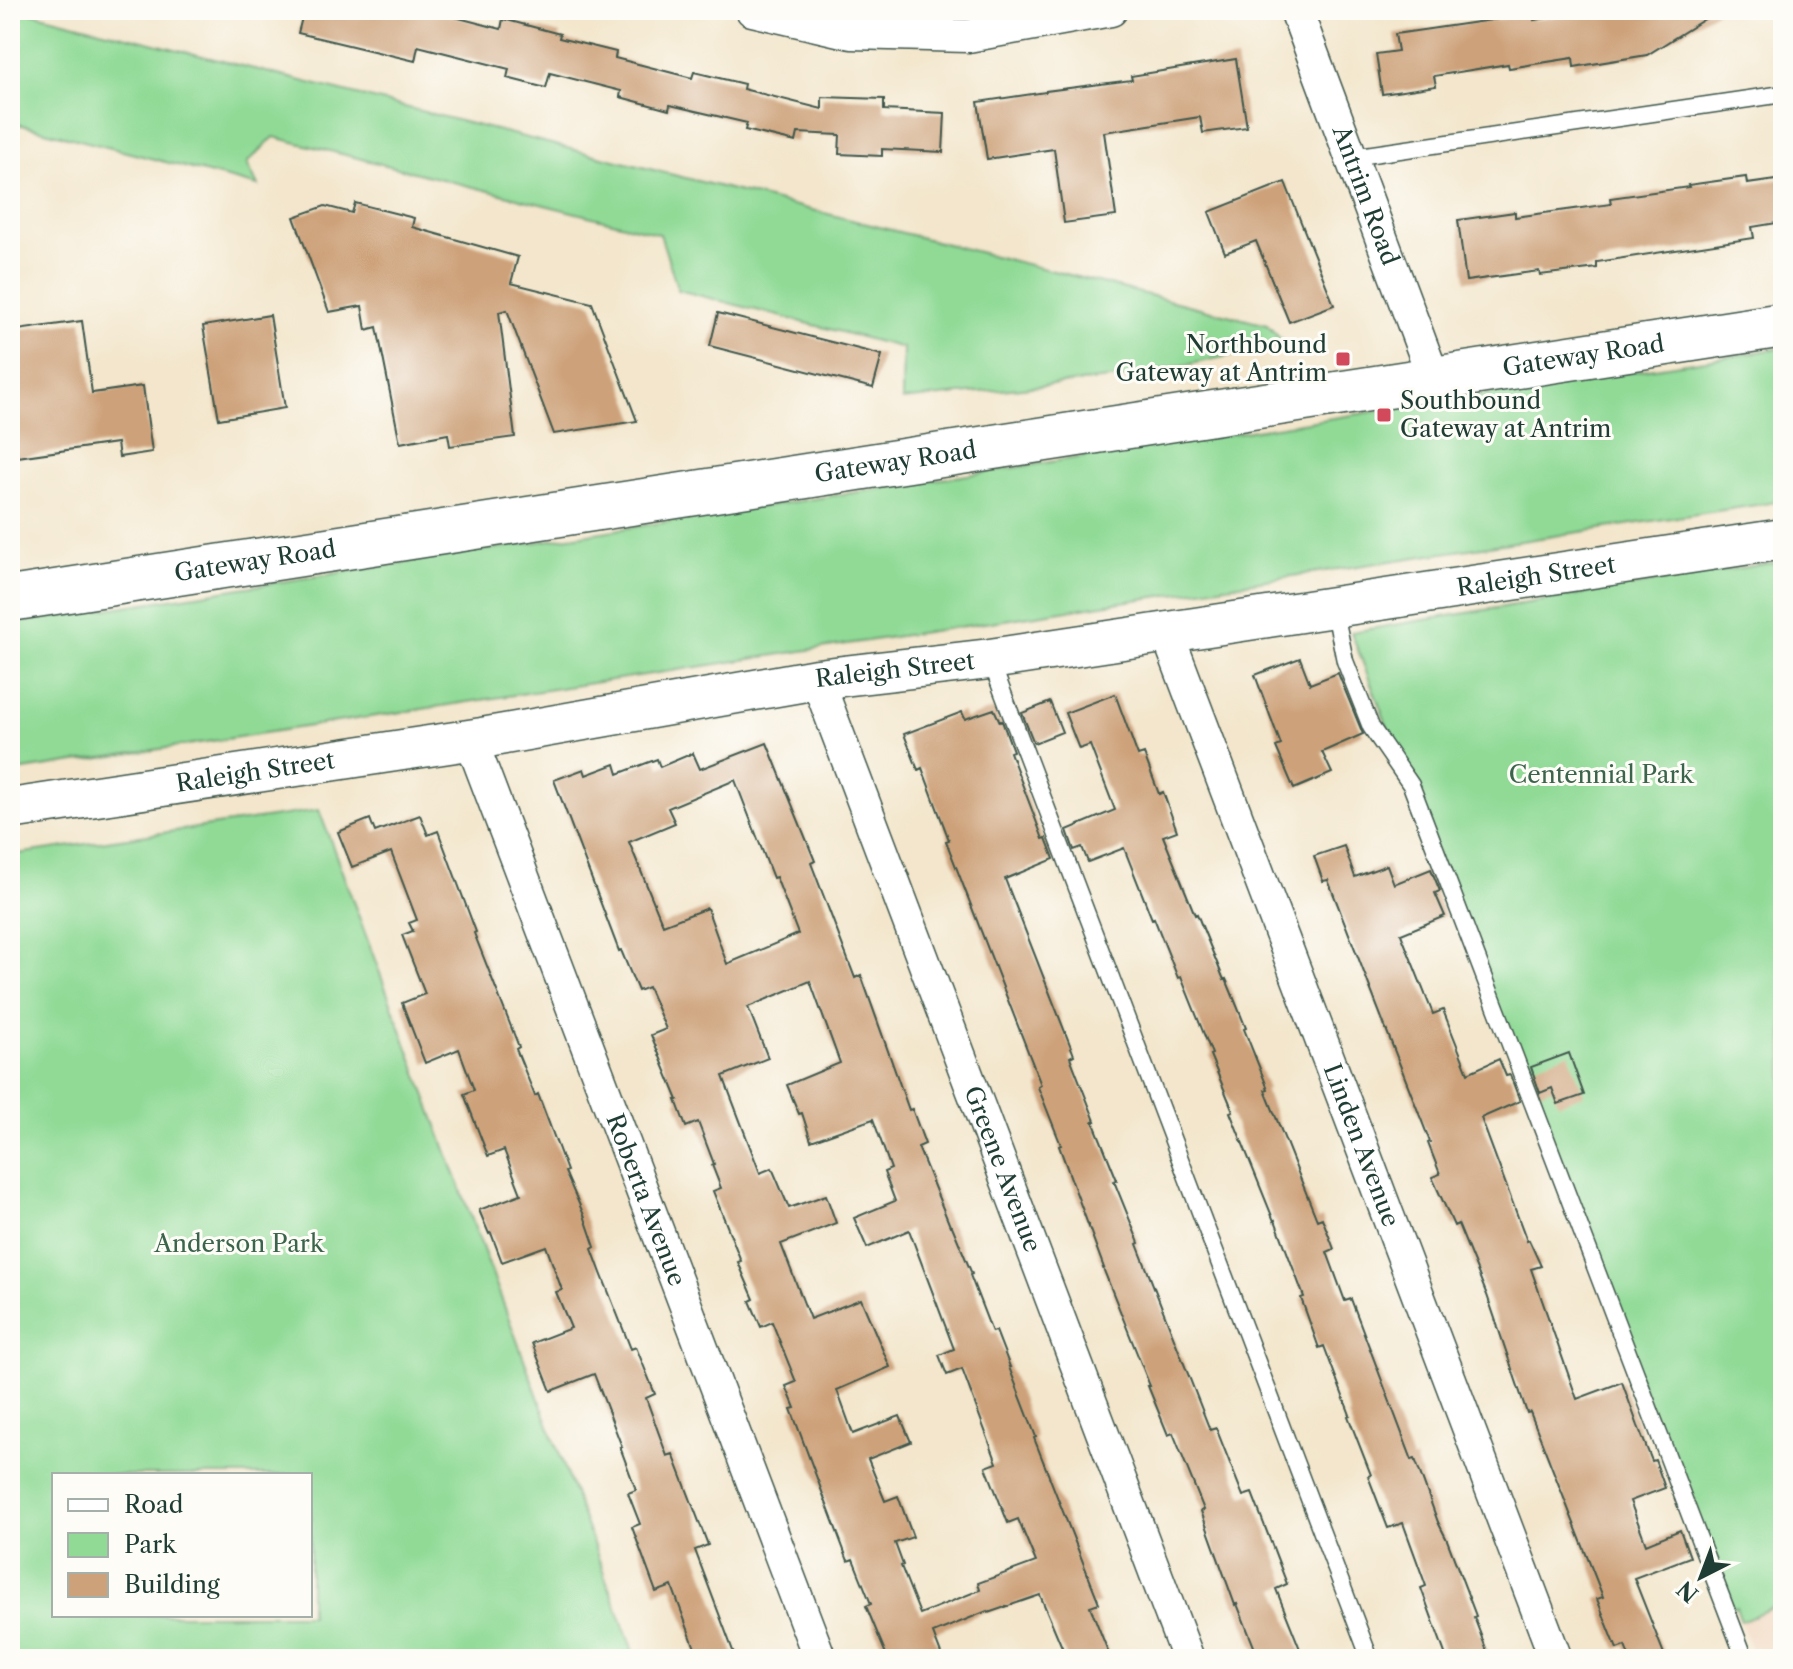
<svg xmlns="http://www.w3.org/2000/svg" width="1793" height="1669" font-family="'Libre Caslon Text',serif">
	<rect width="100%" height="100%" fill="#fdfcf7"/>
	<filter id="ink" filterUnits="userSpaceOnUse"><feTurbulence type="fractalNoise" baseFrequency=".0125" numOctaves="2"/><feDisplacementMap in="SourceGraphic" scale="16" xChannelSelector="R" yChannelSelector="G"/><feConvolveMatrix kernelMatrix="1 2 1 2 8 2 1 2 1" color-interpolation-filters="sRGB"/></filter>
	<filter id="wash" filterUnits="userSpaceOnUse"><feTurbulence type="fractalNoise" baseFrequency=".006" numOctaves="4" result="noise"/><feDisplacementMap in="SourceGraphic" scale="32" xChannelSelector="R" yChannelSelector="G"/><feGaussianBlur stdDeviation="1.8" result="paint"/><feColorMatrix in="noise" values="0 0 0 0 0 0 0 0 0 0 0 0 0 0 0 0 0 1.4 0 .05"/><feComposite in="paint" operator="in"/></filter>
	<g filter="url(#wash)">
		<rect width="100%" height="100%" fill="#f3e6cc"/>
		<path fill="#f1d5bd" d="M 1783,1603 L 1783,1659 L 1755,1659 L 1741,1621 Z"/>
		<path fill="#90da96" stroke="#588c65" stroke-width="2" fill-rule="evenodd" d="M 10,10 L 21,10 L 1267,325 L 1285,344 L 1130,377 L 902,400 L 903,348 L 678,290 L 660,234 L 274,137 L 247,163 L 258,186 L 10,122 Z
			M 1783,348 L 1783,501 L 10,772 L 10,624 Z
			M 1783,561 L 1783,1603 L 1741,1621 L 1736,1607 L 1728,1609 L 1351,632 Z
			M 319,810 L 636,1659 L 10,1659 L 10,855 ZM 310,1475 L 310,1615 L 54,1615 L 54,1475 Z"/>
		<g id="blocks">
			<path fill="#cda27a" fill-rule="evenodd" d="M 304,10 L 428,10 L 501,29 L 503,19 L 560,34 L 559,38 L 616,52 L 615,58 L 692,78 L 694,72 L 744,84 L 743,89 L 822,109 L 822,97 L 884,99 L 884,110 L 945,113 L 943,152 L 882,149 L 882,156 L 839,154 L 840,135 L 798,133 L 796,142 L 745,130 L 747,123 L 670,105 L 669,110 L 620,97 L 621,91 L 550,73 L 546,88 L 507,78 L 509,69 L 418,46 L 415,61 L 298,33 Z
				M 1596,10 L 1719,10 L 1647,55 L 1574,67 L 1573,58 L 1509,68 L 1508,64 L 1434,76 L 1436,86 L 1382,94 L 1376,54 L 1398,51 L 1395,34 L 1533,14 L 1534,20 Z
				M 1236,59 L 1247,127 L 1203,133 L 1200,117 L 1104,132 L 1116,216 L 1064,223 L 1054,149 L 987,159 L 978,102 L 1046,92 L 1046,91 L 1132,80 L 1131,76 Z
				M 1746,177 L 1747,184 L 1783,179 L 1783,222 L 1752,227 L 1754,238 L 1597,262 L 1597,268 L 1540,275 L 1539,271 L 1466,281 L 1458,220 L 1515,212 L 1515,217 L 1611,204 L 1610,198 L 1689,187 L 1688,185 Z
				M 1285,182 L 1334,305 L 1289,322 L 1256,241 L 1225,253 L 1209,212 Z
				M 355,203 L 414,218 L 412,227 L 518,257 L 511,283 L 592,303 L 637,421 L 554,434 L 507,310 L 499,312 L 515,437 L 450,446 L 448,434 L 400,443 L 377,327 L 366,330 L 362,306 L 329,312 L 294,217 L 325,206 L 352,213 Z
				M 718,313 L 882,355 L 873,388 L 710,346 Z
				M 270,315 L 285,408 L 219,419 L 203,326 Z
				M 82,321 L 92,393 L 143,386 L 152,452 L 119,457 L 117,443 L 10,458 L 10,331 Z
				M 1300,658 L 1310,684 L 1338,673 L 1363,734 L 1322,752 L 1332,773 L 1294,789 L 1276,747 L 1281,745 L 1255,675 Z
				M 1115,694 L 1138,756 L 1144,754 L 1159,794 L 1163,792 L 1177,831 L 1163,836 L 1195,915 L 1197,914 L 1224,980 L 1226,979 L 1246,1028 L 1244,1029 L 1268,1089 L 1265,1090 L 1317,1220 L 1322,1218 L 1334,1249 L 1327,1252 L 1345,1301 L 1351,1299 L 1412,1460 L 1415,1459 L 1438,1522 L 1447,1540 L 1476,1616 L 1474,1617 L 1490,1659 L 1447,1659 L 1421,1588 L 1426,1586 L 1403,1523 L 1388,1528 L 1368,1476 L 1371,1475 L 1348,1416 L 1350,1415 L 1324,1346 L 1319,1348 L 1301,1298 L 1304,1297 L 1275,1220 L 1274,1221 L 1230,1112 L 1233,1111 L 1210,1055 L 1212,1054 L 1181,977 L 1178,978 L 1154,918 L 1152,919 L 1124,848 L 1088,862 L 1082,847 L 1074,850 L 1067,830 L 1115,810 L 1090,745 L 1079,749 L 1065,713 Z
				M 1050,702 L 1062,732 L 1034,743 L 1022,713 Z
				M 994,709 L 1000,722 L 1002,721 L 1013,751 L 1010,752 L 1043,839 L 1046,838 L 1054,859 L 1005,879 L 1074,1055 L 1070,1057 L 1095,1121 L 1093,1121 L 1117,1180 L 1114,1181 L 1139,1243 L 1137,1244 L 1210,1430 L 1216,1428 L 1243,1496 L 1252,1493 L 1287,1584 L 1276,1589 L 1304,1659 L 1259,1659 L 1237,1604 L 1235,1605 L 1201,1511 L 1204,1510 L 1173,1433 L 1168,1435 L 1148,1386 L 1150,1386 L 1103,1268 L 1104,1268 L 1059,1146 L 1061,1145 L 1038,1087 L 1041,1085 L 946,841 L 949,840 L 922,768 L 918,770 L 904,734 L 962,712 L 965,719 Z
				M 767,743 L 815,861 L 811,863 L 855,978 L 861,975 L 909,1110 L 912,1109 L 925,1144 L 918,1147 L 950,1226 L 952,1226 L 972,1274 L 970,1275 L 992,1332 L 996,1331 L 1010,1367 L 1009,1367 L 1036,1437 L 1034,1438 L 1099,1603 L 1090,1606 L 1111,1659 L 1067,1659 L 1040,1595 L 988,1613 L 987,1611 L 933,1633 L 943,1659 L 888,1659 L 866,1606 L 871,1604 L 853,1559 L 848,1561 L 791,1409 L 795,1408 L 786,1386 L 796,1382 L 772,1322 L 761,1327 L 750,1301 L 754,1299 L 738,1262 L 741,1261 L 713,1191 L 721,1188 L 712,1165 L 714,1164 L 698,1122 L 686,1127 L 676,1100 L 678,1100 L 651,1035 L 666,1029 L 648,987 L 638,991 L 621,950 L 619,951 L 554,780 L 584,769 L 586,775 L 615,764 L 618,774 L 657,759 L 660,767 L 693,753 L 700,769 ZM 735,780 L 773,878 L 776,877 L 798,934 L 727,964 L 707,908 L 663,925 L 629,842 L 675,823 L 668,808 ZM 810,981 L 840,1063 L 787,1085 L 799,1114 L 802,1113 L 811,1141 L 873,1119 L 891,1169 L 884,1172 L 895,1201 L 854,1218 L 867,1248 L 909,1230 L 954,1349 L 939,1355 L 947,1375 L 962,1369 L 997,1463 L 986,1467 L 1008,1523 L 1018,1519 L 1036,1562 L 978,1583 L 980,1590 L 920,1614 L 901,1566 L 903,1565 L 895,1543 L 913,1537 L 898,1496 L 885,1501 L 868,1459 L 911,1442 L 900,1416 L 853,1434 L 837,1390 L 890,1367 L 861,1299 L 810,1319 L 781,1244 L 836,1223 L 826,1195 L 789,1208 L 772,1168 L 760,1173 L 723,1076 L 768,1058 L 748,1007 Z
				M 420,815 L 428,835 L 438,831 L 476,932 L 474,933 L 519,1047 L 516,1049 L 535,1096 L 538,1094 L 567,1171 L 565,1172 L 584,1215 L 595,1247 L 592,1249 L 601,1273 L 631,1349 L 636,1347 L 655,1394 L 646,1398 L 667,1456 L 673,1454 L 708,1545 L 695,1550 L 736,1659 L 699,1659 L 672,1586 L 656,1592 L 632,1527 L 640,1524 L 628,1493 L 636,1490 L 620,1447 L 622,1447 L 594,1374 L 551,1391 L 532,1343 L 571,1328 L 556,1292 L 562,1290 L 546,1246 L 502,1262 L 491,1233 L 489,1234 L 479,1210 L 521,1194 L 504,1150 L 488,1156 L 464,1094 L 474,1090 L 459,1049 L 425,1063 L 402,1003 L 425,994 L 402,935 L 413,931 L 409,923 L 417,920 L 391,852 L 352,867 L 338,832 L 370,819 L 375,832 Z
				M 1344,846 L 1355,877 L 1387,865 L 1394,884 L 1431,869 L 1440,891 L 1435,893 L 1445,916 L 1401,934 L 1433,1014 L 1443,1010 L 1468,1073 L 1499,1059 L 1506,1076 L 1510,1075 L 1520,1101 L 1481,1118 L 1527,1241 L 1529,1240 L 1541,1266 L 1531,1269 L 1577,1399 L 1622,1382 L 1638,1426 L 1652,1461 L 1655,1460 L 1665,1488 L 1630,1501 L 1646,1544 L 1680,1530 L 1690,1557 L 1634,1578 L 1666,1659 L 1630,1659 L 1625,1646 L 1617,1649 L 1597,1599 L 1603,1597 L 1530,1412 L 1527,1413 L 1487,1295 L 1458,1224 L 1454,1226 L 1432,1177 L 1440,1174 L 1428,1143 L 1430,1142 L 1328,880 L 1323,881 L 1314,856 Z
				M 1569,1053 L 1584,1095 L 1558,1104 L 1552,1088 L 1540,1093 L 1531,1067 Z"/>
		</g>
	</g>
	<g filter="url(#ink)">
		<use href="#blocks" fill-opacity="0" stroke="#3f564b" stroke-width="2"/>
		<g fill="none" stroke-linecap="round" stroke-linejoin="round">
			<g stroke="#3f564b" stroke-width="19">
				<path id="service" d="M 1352,157 L 1783,94
					M 1334,607 L 1345,661 L 1371,727 L 1411,785 L 1745,1659
					M 990,659 L 1370,1659"/>
			</g>
			<g stroke="#3f564b" stroke-width="35">
				<g id="minor">
					<path d="M 752,10 L 851,33 L 968,36 L 1111,10"/>
					<path id="s1" d="M 1296,10 L 1434,379"/>
					<path id="s2" d="M 1167,633 L 1556,1659"/>
					<path id="s3" d="M 817,679 L 1188,1659"/>
					<path id="s4" d="M 471,740 L 820,1659"/>
				</g>
			</g>
			<g stroke="#3f564b" stroke-width="43">
				<g id="tertiary">
					<path id="s5" d="M 10,809 L 482,738 L 817,679 L 990,659 L 1783,539"/>
				</g>
			</g>
			<g stroke="#3f564b" stroke-width="47">
				<g id="secondary">
					<path id="s6" d="M 10,599 L 1783,325"/>
				</g>
			</g>
			<use href="#service" stroke="#fff" stroke-width="16"/>
			<use href="#minor" stroke="#fff" stroke-width="32"/>
			<use href="#tertiary" stroke="#fff" stroke-width="40"/>
			<use href="#secondary" stroke="#fff" stroke-width="44"/>
		</g>
	</g>
	<g fill="#d1495b" stroke="#fdfcf7" stroke-width="3">
		<rect x="1335" y="351" width="16" height="16" rx="4"/>
		<rect x="1376" y="407" width="16" height="16" rx="4"/>
	</g>
	<g text-anchor="middle" stroke-width="6" stroke-linejoin="round" paint-order="stroke">
		<g font-size="24" fill="#1f3d34" stroke="#fdfcf7">
			<text dy="8" stroke="none"><textPath href="#s1" startOffset="198">Antrim Road</textPath></text>
			<text dy="8" stroke="none"><textPath href="#s6" startOffset="1592">Gateway Road</textPath></text>
			<text dy="8" stroke="none"><textPath href="#s6" startOffset="896">Gateway Road</textPath></text>
			<text dy="8" stroke="none"><textPath href="#s6" startOffset="248">Gateway Road</textPath></text>
			<text dy="8" stroke="none"><textPath href="#s5" startOffset="1544">Raleigh Street</textPath></text>
			<text dy="8" stroke="none"><textPath href="#s5" startOffset="896">Raleigh Street</textPath></text>
			<text dy="8" stroke="none"><textPath href="#s5" startOffset="248">Raleigh Street</textPath></text>
			<text dy="8" stroke="none"><textPath href="#s2" startOffset="548">Linden Avenue</textPath></text>
			<text dy="8" stroke="none"><textPath href="#s3" startOffset="524">Greene Avenue</textPath></text>
			<text dy="8" stroke="none"><textPath href="#s4" startOffset="492">Roberta Avenue</textPath></text>
		</g>
		<g font-size="24" fill="#1f3d34" stroke="#fdfcf7" text-anchor="end">
			<text x="1327" y="353">Northbound<tspan x="1327" dy="28">Gateway at Antrim</tspan></text>
			<text x="1400" y="409" text-anchor="start">Southbound<tspan x="1400" dy="28">Gateway at Antrim</tspan></text>
		</g>
		<g font-size="24" fill="#3b644c" stroke="#fdfcf7">
			<text x="1601" y="783">Centennial Park</text>
			<text x="239" y="1252">Anderson Park</text>
		</g>
	</g>
	<rect width="1793" height="1669" fill="none" stroke="#fdfcf7" stroke-width="40"/>
	<rect x="52" y="1473" width="260" height="144" fill="#fdfcf7" stroke="#a4b0a9" stroke-width="2"/>
	<rect x="68" y="1499" width="40" height="12" fill="#ffffff" stroke="#a4b0a9" stroke-width="2"/>
	<text x="124" y="1513" font-size="24" fill="#1f3d34">Road</text>
	<rect x="68" y="1533" width="40" height="24" fill="#90da96" stroke="#a4b0a9" stroke-width="2"/>
	<text x="124" y="1553" font-size="24" fill="#1f3d34">Park</text>
	<rect x="68" y="1573" width="40" height="24" fill="#cda27a" stroke="#a4b0a9" stroke-width="2"/>
	<text x="124" y="1593" font-size="24" fill="#1f3d34">Building</text>
	<g transform="translate(1701 1577) rotate(222)" stroke="#fdfcf7" stroke-width="6" paint-order="stroke">
	<path d="M0-6L14 30L0 20L-14 30Z" fill="#1f3d34"/>
	<text y="-12" font-size="22" font-weight="bold" text-anchor="middle" fill="#1f3d34">N</text>
	</g>
</svg>
